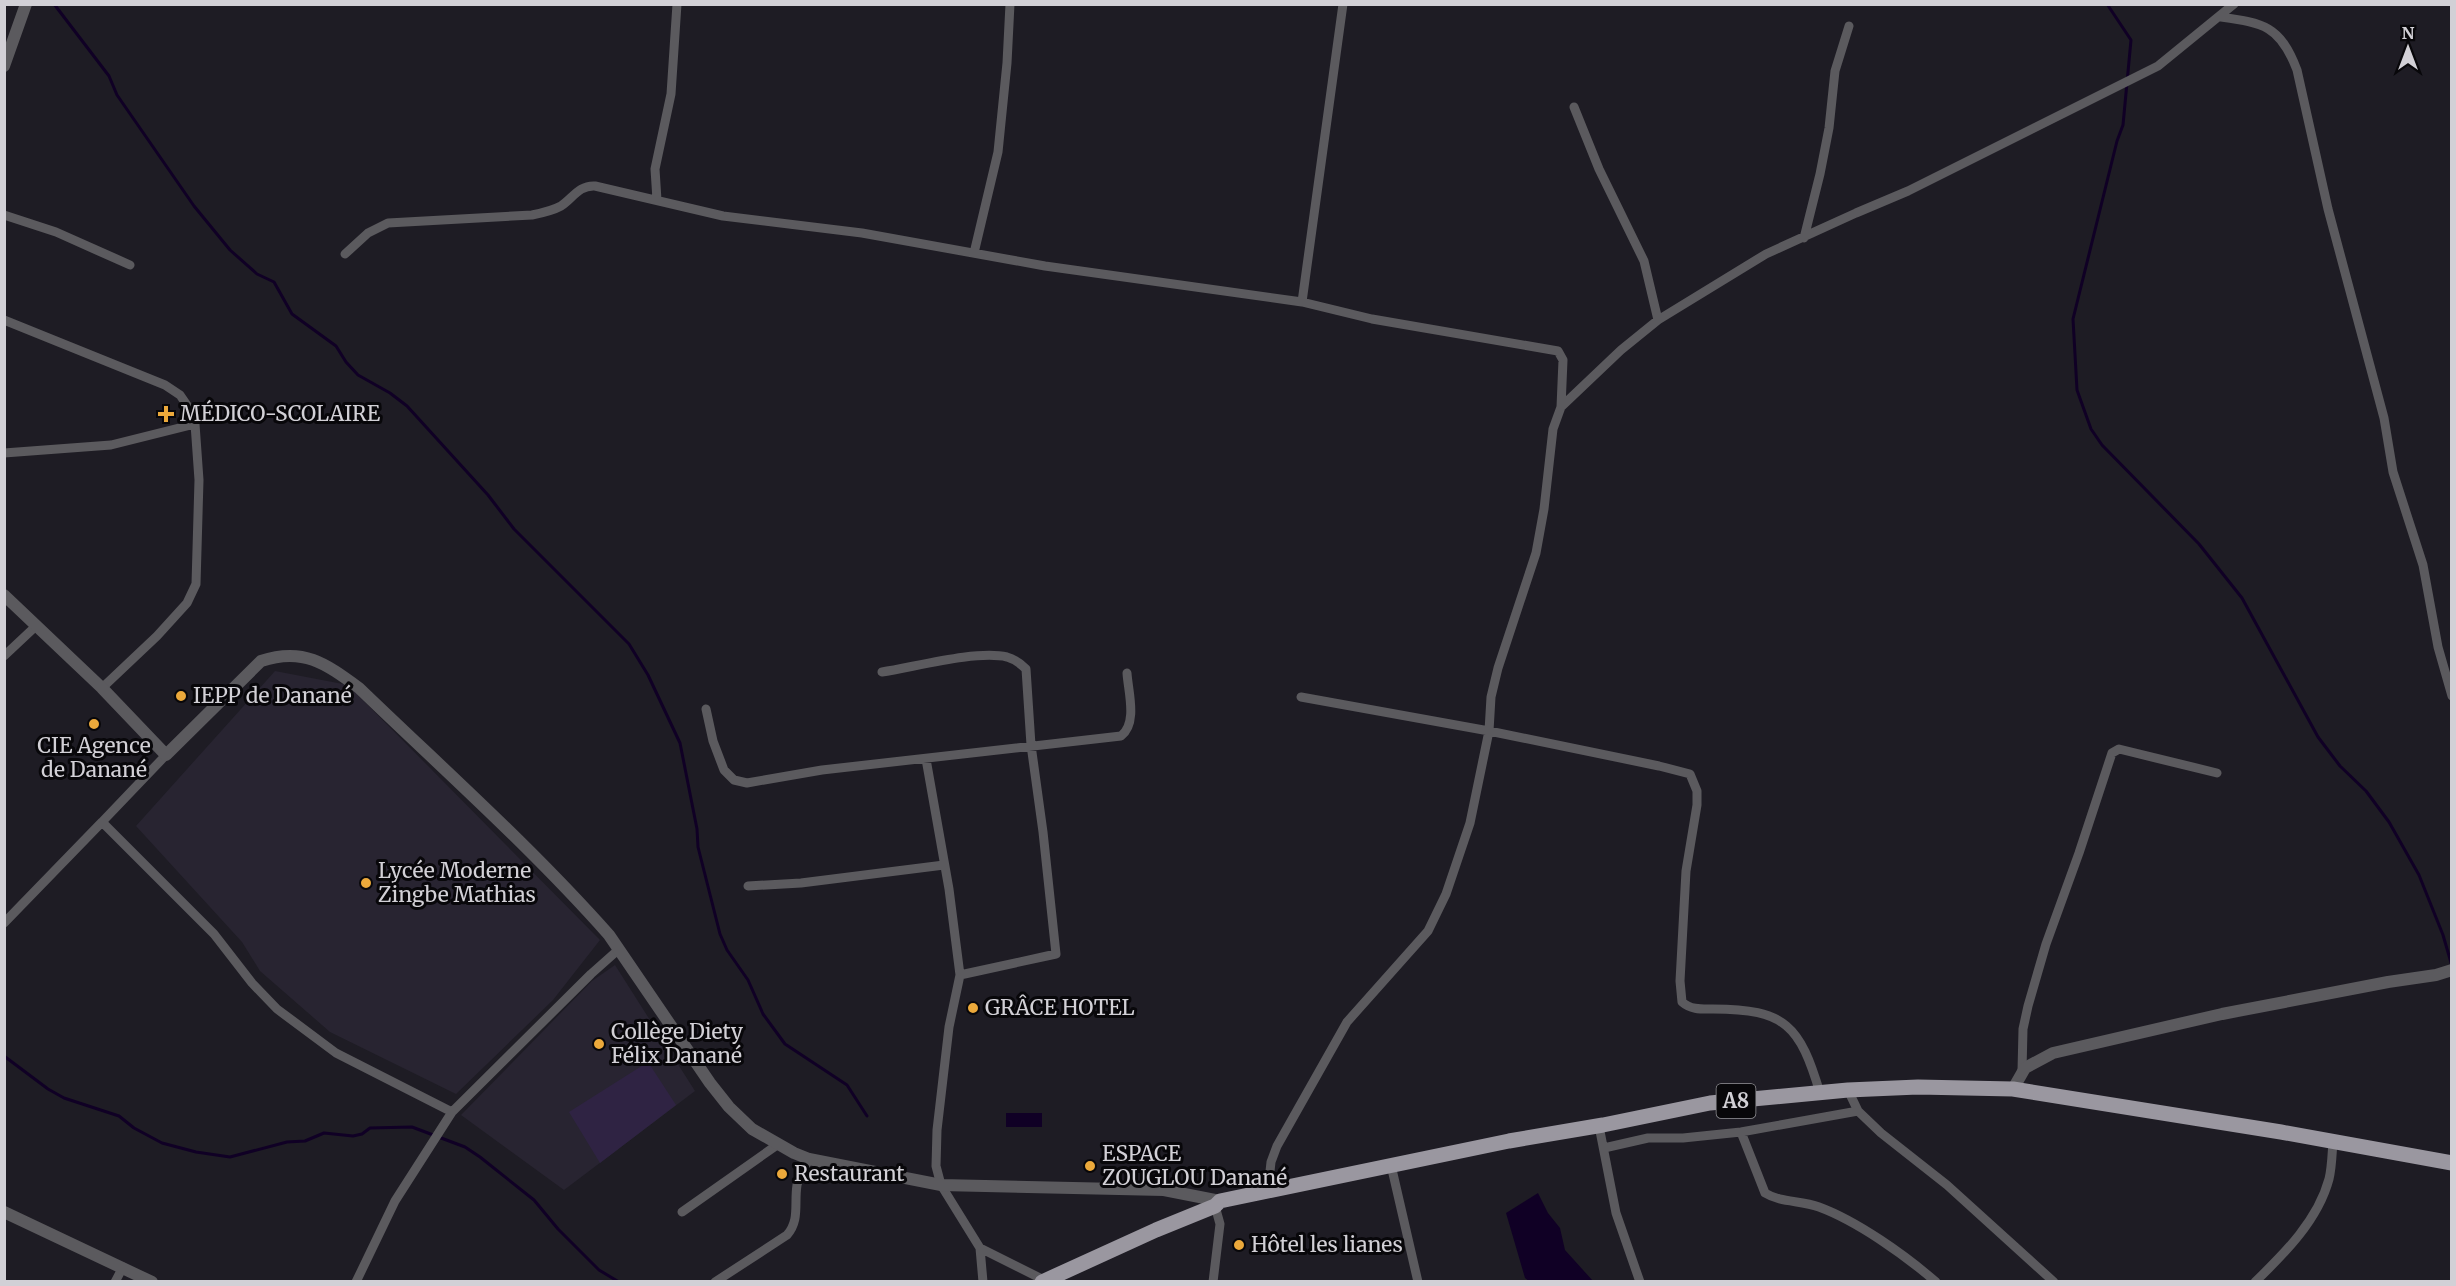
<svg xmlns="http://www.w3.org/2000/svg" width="2456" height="1286" font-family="Merriweather,serif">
	<rect width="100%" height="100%" fill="#1e1c24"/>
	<path fill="#282431" d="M 275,671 L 348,685 L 600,940 L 553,1000 L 456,1094 L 330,1032 L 260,971 L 242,942 L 136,826 Z
		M 615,965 L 695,1091 L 564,1190 L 461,1115 L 592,981 Z"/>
	<path fill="#2f2343" d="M 648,1062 L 676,1105 L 600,1163 L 569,1112 Z"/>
	<path fill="#100025" d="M 1006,1113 L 1042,1113 L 1042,1127 L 1006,1127 Z
		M 1538,1193 L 1548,1213 L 1560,1228 L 1565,1250 L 1593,1281 L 1530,1282 L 1525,1278 L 1506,1213 Z"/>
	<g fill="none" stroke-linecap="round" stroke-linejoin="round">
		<path stroke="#100025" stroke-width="3" d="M 54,4 L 109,76 L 117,95 L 194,206 L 230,250 L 257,274 L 274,282 L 292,314 L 336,346 L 346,362 L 358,375 L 390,393 L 407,406 L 488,495 L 514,529 L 629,644 L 648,675 L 680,743 L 697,829 L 698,847 L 720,934 L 727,950 L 748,980 L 763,1014 L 785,1044 L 847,1085 L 867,1116
			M 2107,4 L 2131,40 L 2123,125 L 2117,141 L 2073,319 L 2077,390 L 2091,429 L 2102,445 L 2199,544 L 2242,598 L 2318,737 L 2340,766 L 2366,791 L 2389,822 L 2419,875 L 2443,935 L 2452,966
			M 4,1056 L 48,1089 L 64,1098 L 119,1116 L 134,1128 L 162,1143 L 196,1152 L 230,1157 L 287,1142 L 305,1141 L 324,1133 L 353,1136 L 362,1134 L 370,1128 L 412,1127 L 465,1147 L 480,1157 L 534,1200 L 558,1229 L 599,1270 L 619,1282"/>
		<path stroke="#5b5a5e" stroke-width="9" d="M 2220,17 C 2263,23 2280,25 2297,70 L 2328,209 L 2384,418 L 2393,472 L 2423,565 L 2438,647 L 2452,696
			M 1574,107 L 1599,169 L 1644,261 L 1658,320
			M 657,200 L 655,169 L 671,94 L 677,4
			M 4,215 L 56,232 L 130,265
			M 1804,238 L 1820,174 L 1829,128 L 1835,71 L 1849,26
			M 974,253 L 998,152 L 1007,63 L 1010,4
			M 345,254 L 368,233 L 388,223 L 532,215 C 542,213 552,211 561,206 C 573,198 579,185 595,186 L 723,216 L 862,233 L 1045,266 L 1302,302 L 1372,319 L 1558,351 L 1563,360 L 1561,407
			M 1302,302 L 1343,4
			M 4,320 L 165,385 L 180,395 L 191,411 L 195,424 L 199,480 L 196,584 L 187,603 L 157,636 L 102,688
			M 4,453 L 111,445 L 195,424
			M 4,656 L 36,626
			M 882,672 C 915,667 976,650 1007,657 C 1014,659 1021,664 1026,669 L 1031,745 L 1043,832 L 1056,954 L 960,975 L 949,1027 L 937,1130 L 936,1166 L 941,1185 L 980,1248 L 983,1282
			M 1301,697 L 1489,731 L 1659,766 L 1690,774 L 1697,791 L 1697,805 L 1686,871 L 1680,981 L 1682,1002 C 1691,1010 1702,1009 1713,1009 C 1786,1009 1800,1026 1820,1093
			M 706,709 L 713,741 L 724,770 L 734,780 L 747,783 L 822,770 L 1121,736 C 1138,723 1128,691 1127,673
			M 166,755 L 102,822 L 214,934 L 252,983 L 277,1009 L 336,1053 L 452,1112
			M 926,759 L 949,889 L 960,975
			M 748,886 L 801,883 L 944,865
			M 4,923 L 102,822
			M 2022,1071 L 2023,1029 L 2028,1006 L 2046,944 L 2079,853 L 2112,753 L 2119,749 L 2217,773
			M 1848,1090 L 1858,1111 L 1881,1133 L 1947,1185 L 2054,1282
			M 1599,1126 L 1616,1213 L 1640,1282
			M 1741,1132 L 1765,1193 C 1781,1203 1801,1200 1819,1207 C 1857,1221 1905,1255 1936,1282
			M 1604,1148 L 1648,1138 L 1683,1138 L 1741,1132 L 1858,1111
			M 1391,1165 L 1418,1282
			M 1268,1190 L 1271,1162 L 1277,1146 L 1347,1022 L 1428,931 L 1446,894 L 1470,823 L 1489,731 L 1491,697 L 1498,668 L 1536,553 L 1544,509 L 1553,429 L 1561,407 L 1621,350 L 1658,320 L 1766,254 L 1856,213 L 1908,191 L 2158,66 L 2234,4
			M 682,1212 L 777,1145
			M 980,1248 L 1048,1282
			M 115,1282 L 123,1267
			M 356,1282 L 395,1201 L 452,1112 L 591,974 L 618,950
			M 715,1282 L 787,1235 C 800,1220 794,1204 797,1185 C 799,1177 805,1167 809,1159
			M 1213,1282 L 1220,1224 L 1215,1206
			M 2255,1282 C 2285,1253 2318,1220 2329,1179 C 2332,1167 2332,1153 2333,1141"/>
		<path stroke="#5b5a5e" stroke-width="12" d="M 4,66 L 26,4
			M 4,595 L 102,688 L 166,755 L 261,661 C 303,647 325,663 359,688 C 443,769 531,847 609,935 L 710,1083 L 729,1107 L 752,1129 L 794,1153 L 809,1159 L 941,1185 L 1164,1190 L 1220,1201
			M 2013,1089 L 2025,1068 L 2053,1053 L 2222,1014 L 2388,982 L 2436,975 L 2452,970
			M 4,1212 L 152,1282"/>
		<path stroke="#9a97a0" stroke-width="15" d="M 1042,1282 L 1156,1230 L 1215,1206 L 1220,1201 L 1509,1141 L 1603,1125 L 1710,1103 L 1848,1090 L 1918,1087 L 2013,1089 L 2281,1132 L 2452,1163"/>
	</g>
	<g fill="#eca93b" stroke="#08070a" stroke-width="2">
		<path d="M163 405h6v6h6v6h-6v6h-6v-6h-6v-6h6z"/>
		<circle cx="181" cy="696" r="6"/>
		<circle cx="94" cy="724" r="6"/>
		<circle cx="366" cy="883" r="6"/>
		<circle cx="973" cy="1008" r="6"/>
		<circle cx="599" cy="1044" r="6"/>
		<circle cx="1090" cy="1166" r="6"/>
		<circle cx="782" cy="1174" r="6"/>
		<circle cx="1239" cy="1245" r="6"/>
	</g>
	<g text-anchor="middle" stroke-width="6" stroke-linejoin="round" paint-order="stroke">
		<rect fill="#08070a" stroke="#959499" stroke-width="1.5" x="1716.5" y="1084" width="39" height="34" rx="4.5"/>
		<g font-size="20" font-weight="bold" fill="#d2d0d6">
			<text x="1736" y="1108">A8</text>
		</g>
		<g font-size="21" fill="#d2d0d6" stroke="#08070a" text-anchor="start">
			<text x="180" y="421">MÉDICO-SCOLAIRE</text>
			<text x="193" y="703">IEPP de Danané</text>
			<text x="94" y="753" text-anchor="middle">CIE Agence<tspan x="94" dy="24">de Danané</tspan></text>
			<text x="378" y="878">Lycée Moderne<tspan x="378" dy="24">Zingbe Mathias</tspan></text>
			<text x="985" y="1015">GRÂCE HOTEL</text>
			<text x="611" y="1039">Collège Diety<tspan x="611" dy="24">Félix Danané</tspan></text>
			<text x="1102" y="1161">ESPACE<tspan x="1102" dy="24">ZOUGLOU Danané</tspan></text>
			<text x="794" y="1181">Restaurant</text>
			<text x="1251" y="1252">Hôtel les lianes</text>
		</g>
	</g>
	<rect width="2456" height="1286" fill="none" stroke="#d2d0d6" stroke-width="12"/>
	<g transform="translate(2408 48)" stroke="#08070a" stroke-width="4.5" paint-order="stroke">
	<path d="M0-4.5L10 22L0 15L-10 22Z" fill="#d2d0d6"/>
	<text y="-9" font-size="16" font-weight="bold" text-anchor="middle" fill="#d2d0d6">N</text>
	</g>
</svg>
